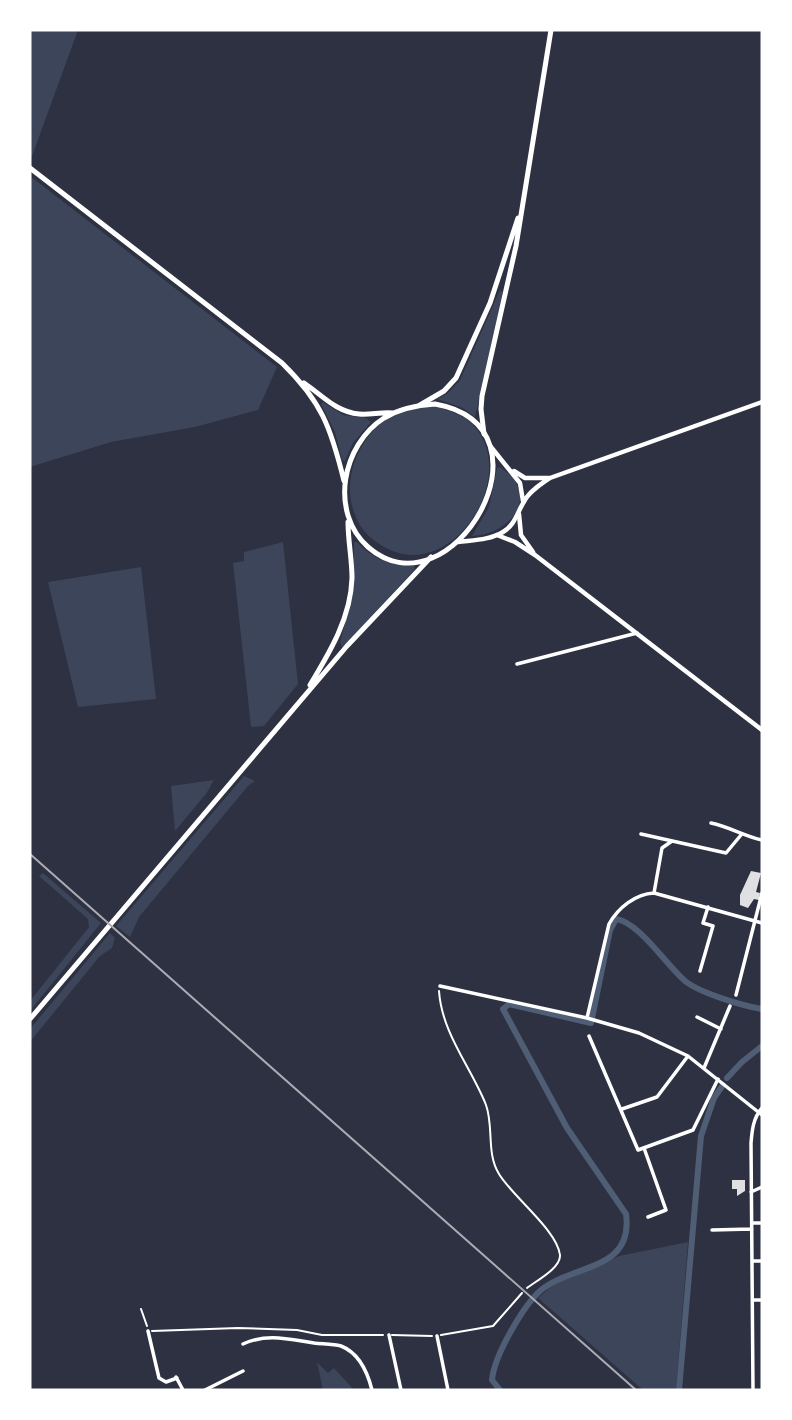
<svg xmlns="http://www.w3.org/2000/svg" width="792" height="1420" font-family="'PT Sans Narrow',sans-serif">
	<rect width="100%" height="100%" fill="#2d3142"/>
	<path fill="#3c4559" d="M 30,30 L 78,30 L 31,159 L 30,158 Z
		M 30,176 L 277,367 L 258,410 L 195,427 L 111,442 L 30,467 Z
		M 500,290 L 503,292 L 475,417 L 463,408 L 437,399 L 448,393 L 460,380 Z
		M 323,402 L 343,415 L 366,418 L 371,422 L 353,443 L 345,461 L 342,460 L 335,432 L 321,404 Z
		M 435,406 C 446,410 461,414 469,421 C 525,470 454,584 386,548 C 369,539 358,527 353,509 C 342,474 362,432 394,414 C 407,407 421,407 435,406 Z
		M 500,467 C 506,472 513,476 516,482 C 532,513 498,535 472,536 L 489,507 L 497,468 Z
		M 283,542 L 298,684 L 264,726 L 251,727 L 233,563 L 244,561 L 244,552 Z
		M 354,542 L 357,542 C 372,559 391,566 413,565 L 415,569 L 342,648 L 340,642 L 354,590 Z
		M 141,567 L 156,699 L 78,707 L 48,582 Z
		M 244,776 L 255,781 L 248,786 L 139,917 L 130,937 L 116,926 Z
		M 214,780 L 206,794 L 175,831 L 171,786 Z
		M 43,873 L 101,923 L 30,1011 L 30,1001 L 89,927 L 88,919 L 39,876 Z
		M 110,933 L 115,938 L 112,948 L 99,957 L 30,1042 L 30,1029 Z
		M 688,1242 L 676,1390 L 643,1390 L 538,1298 L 553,1285 L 619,1256 Z
		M 317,1362 L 328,1373 L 334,1368 L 354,1390 L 323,1390 Z"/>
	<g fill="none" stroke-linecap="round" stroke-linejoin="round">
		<path stroke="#4f5d75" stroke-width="6" d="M 727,1078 L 742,1062 L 762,1046
			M 500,1390 L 492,1380 C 494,1356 523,1306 541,1290 C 573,1264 634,1271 626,1214 L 567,1128 L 503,1009 L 509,1004 L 591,1023 L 610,930 L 616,919 C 639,922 667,966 685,981 C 700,993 743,1006 762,1009
			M 679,1390 L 701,1136 L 714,1098 L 723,1085"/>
	</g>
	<path fill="#e0e0e3" d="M 751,871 L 761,873 L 756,892 L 760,893 L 759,900 L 754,899 L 748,908 L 740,905 L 740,895 Z
		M 732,1180 L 745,1180 L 745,1191 L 737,1196 L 737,1189 L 732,1189 Z"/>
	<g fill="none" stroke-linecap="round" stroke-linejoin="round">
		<path stroke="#fff" stroke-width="2" d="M 439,991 C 442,1034 471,1067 486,1105 C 494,1127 486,1153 499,1174 C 512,1196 557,1230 560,1255 C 561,1268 536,1281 527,1288
			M 141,1309 L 147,1326
			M 152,1331 L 238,1328 L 297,1330 L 322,1335 L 383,1335
			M 392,1335 L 432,1336
			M 441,1335 L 493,1326 L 522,1293"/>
		<path stroke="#fff" stroke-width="3.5" d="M 517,664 L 637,633
			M 711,823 C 730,827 744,836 762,840
			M 641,834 L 726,853 L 741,835
			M 654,893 L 662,848 L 672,841
			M 700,971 L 713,926 L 703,923 L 708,907
			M 440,986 L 587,1018 L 639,1033 L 688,1056 L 762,1115
			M 736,995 L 762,893
			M 697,1017 L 721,1029
			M 587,1018 L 609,924 C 618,908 635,894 654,893 L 762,923
			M 589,1036 L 638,1150 L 693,1130 L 718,1079
			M 704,1068 L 730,1006
			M 622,1109 L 657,1097 L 688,1056
			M 644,1148 L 666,1210 L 648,1217
			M 751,1192 L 762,1187
			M 752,1223 L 762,1223
			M 712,1230 L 752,1229
			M 752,1261 L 762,1261
			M 753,1300 L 762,1300
			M 148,1331 L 159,1378 L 166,1382 L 177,1378
			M 389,1335 L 401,1390
			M 437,1336 L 448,1390
			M 243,1344 C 267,1333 288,1339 314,1343 C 322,1344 333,1344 341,1346 C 359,1353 368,1374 372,1390
			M 176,1377 L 183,1390
			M 205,1390 L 243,1371
			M 753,1390 L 751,1143 C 752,1131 753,1118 762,1108"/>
		<path stroke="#fff" stroke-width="4.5" d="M 519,514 L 521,535 L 533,552
			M 497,535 L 515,542 L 535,555 L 762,730"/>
		<path stroke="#fff" stroke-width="4.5" d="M 491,447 L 520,483 L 523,501
			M 514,471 L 525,478 L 549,478
			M 458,542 C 473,540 490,540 503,532 C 516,524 517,512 525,500 C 530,491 541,484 550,478 L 762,402"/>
		<path stroke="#fff" stroke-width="5" d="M 30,168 L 282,363 C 322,402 331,428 344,481
			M 304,383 C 322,395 336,412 359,414 C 370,415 381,412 393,413
			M 435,404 C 563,427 451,619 368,547 C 329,512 342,445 384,418 C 399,409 418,405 435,404 Z
			M 310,685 C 330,652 351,617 352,578 C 352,559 348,541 348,522
			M 30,1019 L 347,646 L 431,557"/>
		<path stroke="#fff" stroke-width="5" d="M 420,405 L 444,391 L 456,378 L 490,303 L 518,218
			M 484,434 L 481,409 L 482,396 L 516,246 L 551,30"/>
		<path stroke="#abadb3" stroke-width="2" d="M 30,854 L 636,1390"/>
	</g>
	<rect width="792" height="1420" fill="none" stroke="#ffffff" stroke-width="63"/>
</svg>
